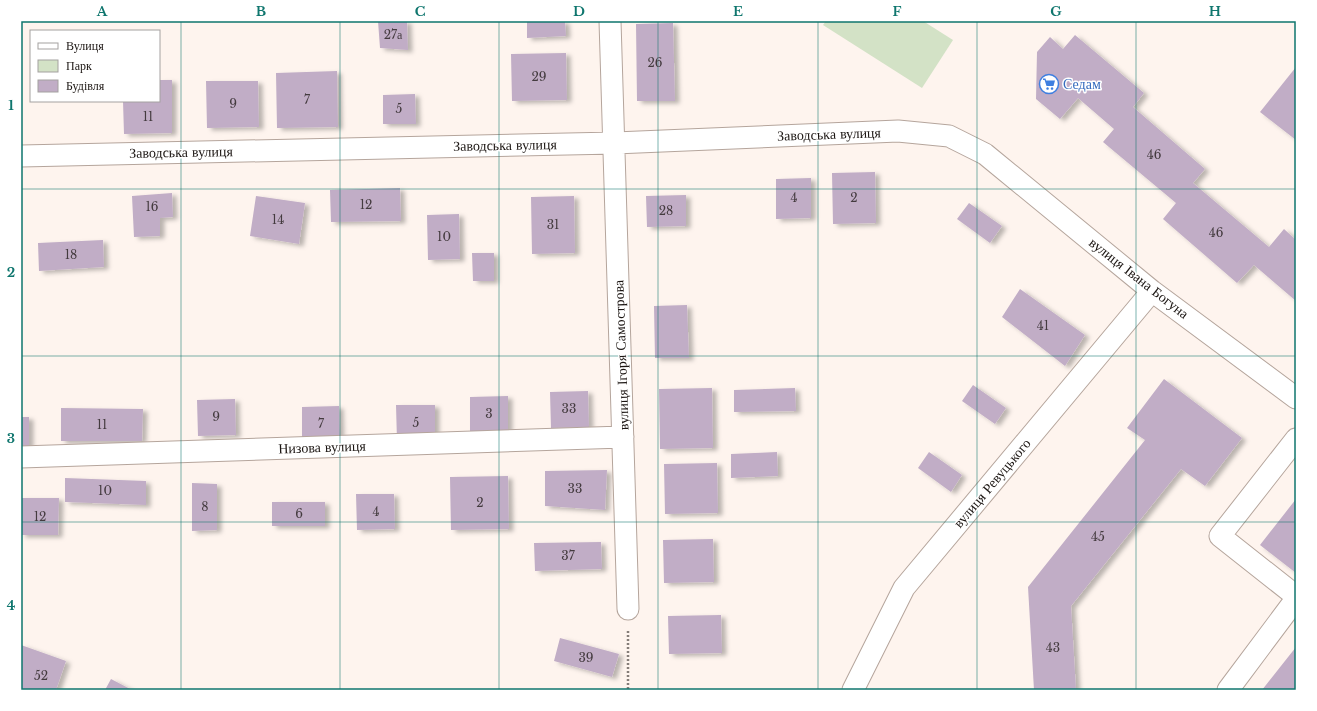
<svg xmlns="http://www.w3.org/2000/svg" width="1317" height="711" font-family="'Libre Baskerville',serif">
	<defs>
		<filter id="shadow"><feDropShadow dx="4.5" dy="2.5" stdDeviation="2" flood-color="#0004"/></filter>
	</defs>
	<rect width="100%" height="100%" fill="#fef4ee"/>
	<path fill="#d3e2c6" d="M 826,21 L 923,21 L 953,40 L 922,88 L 823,25 Z"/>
	<path fill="#c1adc6" filter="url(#shadow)" d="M 378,21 L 407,21 L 408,50 L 380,48 Z
		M 527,21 L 565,21 L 566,36 L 527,38 Z
		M 673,23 L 675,101 L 637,101 L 636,24 Z
		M 1075,35 L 1144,93 L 1133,107 L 1205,169 L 1193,183 L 1269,247 L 1284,229 L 1296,240 L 1296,301 L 1254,265 L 1237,283 L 1163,219 L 1176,203 L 1103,142 L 1114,129 L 1078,98 L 1060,119 L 1036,99 L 1037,52 L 1050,37 L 1063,49 Z
		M 566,53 L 567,100 L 512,101 L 511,54 Z
		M 1296,67 L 1296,140 L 1260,112 Z
		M 337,71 L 338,127 L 277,128 L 276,73 Z
		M 159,80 L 172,80 L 172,133 L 124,134 L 123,101 L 159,101 Z
		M 206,81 L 258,81 L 259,127 L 207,128 Z
		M 415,94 L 416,124 L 383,124 L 383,95 Z
		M 875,172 L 876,223 L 833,224 L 832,173 Z
		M 811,178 L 811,218 L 776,219 L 776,179 Z
		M 400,188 L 401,221 L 331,222 L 330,190 Z
		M 172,193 L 173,217 L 160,218 L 160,236 L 134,237 L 132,196 Z
		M 686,195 L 686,226 L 647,227 L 646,196 Z
		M 256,196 L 305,203 L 299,244 L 250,236 Z
		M 574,196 L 575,253 L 532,254 L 531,197 Z
		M 969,203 L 1002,226 L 990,243 L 957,219 Z
		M 459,214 L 460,259 L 428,260 L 427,215 Z
		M 103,240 L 104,267 L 39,271 L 38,243 Z
		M 472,253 L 494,253 L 494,281 L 473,281 Z
		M 1020,289 L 1085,335 L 1065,366 L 1002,317 Z
		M 687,305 L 689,358 L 655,358 L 654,306 Z
		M 1164,379 L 1242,438 L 1205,486 L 1181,469 L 1071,606 L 1076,690 L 1034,690 L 1028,587 L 1145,440 L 1127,428 Z
		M 973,385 L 1006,408 L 995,424 L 962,401 Z
		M 712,388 L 713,448 L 660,449 L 659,389 Z
		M 795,388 L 796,411 L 734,412 L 734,390 Z
		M 588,391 L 589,427 L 551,428 L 550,392 Z
		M 508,396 L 508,432 L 470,432 L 470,397 Z
		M 235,399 L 236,435 L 198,436 L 197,400 Z
		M 396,405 L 435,405 L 435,440 L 397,441 Z
		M 339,406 L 340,442 L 302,443 L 302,407 Z
		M 61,408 L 143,409 L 142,441 L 61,441 Z
		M 21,417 L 29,417 L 29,447 L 21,447 Z
		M 777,452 L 778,476 L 731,478 L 731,454 Z
		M 929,452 L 962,475 L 951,492 L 918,468 Z
		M 717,463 L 718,513 L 665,514 L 664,464 Z
		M 607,470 L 605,510 L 545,506 L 545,471 Z
		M 508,476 L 509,529 L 451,530 L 450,477 Z
		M 65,478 L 146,481 L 146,505 L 65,502 Z
		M 192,483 L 217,484 L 217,530 L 192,531 Z
		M 356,494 L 394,494 L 395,529 L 357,530 Z
		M 21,498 L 59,498 L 58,535 L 21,535 Z
		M 1296,499 L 1296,573 L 1260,545 Z
		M 272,502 L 325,502 L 325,526 L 272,526 Z
		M 713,539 L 714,582 L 664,583 L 663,540 Z
		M 601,542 L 602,569 L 535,571 L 534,543 Z
		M 721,615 L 722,653 L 669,654 L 668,616 Z
		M 560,638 L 619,654 L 612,677 L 554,661 Z
		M 21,645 L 66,661 L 56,690 L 21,690 Z
		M 1296,647 L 1296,690 L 1262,690 Z
		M 111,679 L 132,690 L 105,690 Z"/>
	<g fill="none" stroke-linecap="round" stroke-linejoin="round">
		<g stroke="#b5a59c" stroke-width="23">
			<path id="minor" d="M 610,21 L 628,609
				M 21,156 L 615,143 L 898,131 L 949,136 L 985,154 L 1152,291 L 1296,398
				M 1296,439 L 1220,536 L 1296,596
				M 21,457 L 623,437
				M 853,690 L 904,588 L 1152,291
				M 1228,690 L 1296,599"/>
		</g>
		<path stroke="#857d79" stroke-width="2.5" stroke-dasharray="2 2" stroke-linecap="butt" d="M 628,631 L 628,690"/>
		<use href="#minor" stroke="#fff" stroke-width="21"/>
	</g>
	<path fill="none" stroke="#0f766e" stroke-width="1" stroke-opacity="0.55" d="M 181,21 L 181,690M 340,21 L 340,690M 499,21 L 499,690M 658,21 L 658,690M 818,21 L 818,690M 977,21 L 977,690M 1136,21 L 1136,690M 21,189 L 1296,189M 21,356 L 1296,356M 21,522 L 1296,522"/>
	<defs>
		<g id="supermarket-ring" transform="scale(1)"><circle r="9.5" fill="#fff" stroke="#3f7fe0" stroke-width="1.5"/><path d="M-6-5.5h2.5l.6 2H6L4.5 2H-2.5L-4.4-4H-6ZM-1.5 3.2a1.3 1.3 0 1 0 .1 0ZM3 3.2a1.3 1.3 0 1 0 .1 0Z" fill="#3f7fe0"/></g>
	</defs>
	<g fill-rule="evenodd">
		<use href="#supermarket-ring" x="1049" y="84"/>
	</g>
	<g text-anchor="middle" stroke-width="3" stroke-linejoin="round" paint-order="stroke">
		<g font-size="12" fill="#443b3f">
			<text x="393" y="39">27а</text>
			<text x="655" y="67">26</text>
			<text x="539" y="81">29</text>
			<text x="307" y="104">7</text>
			<text x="233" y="108">9</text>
			<text x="399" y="113">5</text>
			<text x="148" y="121">11</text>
			<text x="1154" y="159">46</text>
			<text x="794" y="202">4</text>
			<text x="854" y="202">2</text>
			<text x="366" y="209">12</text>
			<text x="152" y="211">16</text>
			<text x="666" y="215">28</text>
			<text x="278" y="224">14</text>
			<text x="553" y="229">31</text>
			<text x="1216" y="237">46</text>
			<text x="444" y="241">10</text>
			<text x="71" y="259">18</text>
			<text x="1043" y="330">41</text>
			<text x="569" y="413">33</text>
			<text x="489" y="418">3</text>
			<text x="216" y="421">9</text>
			<text x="416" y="427">5</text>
			<text x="321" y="428">7</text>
			<text x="102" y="429">11</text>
			<text x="575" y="493">33</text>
			<text x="105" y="495">10</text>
			<text x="480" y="507">2</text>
			<text x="205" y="511">8</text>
			<text x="376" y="516">4</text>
			<text x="299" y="518">6</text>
			<text x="40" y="521">12</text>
			<text x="1098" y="541">45</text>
			<text x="568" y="560">37</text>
			<text x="1053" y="652">43</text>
			<text x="586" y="662">39</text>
			<text x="41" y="680">52</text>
		</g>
		<g font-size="14" fill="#366cbe" stroke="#fff" text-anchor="start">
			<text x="1063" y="89">Седам</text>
		</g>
		<g font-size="14" fill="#1b1512" stroke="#fff">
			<text transform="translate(829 134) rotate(-2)" y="5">Заводська вулиця</text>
			<text transform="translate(505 145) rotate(-1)" y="5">Заводська вулиця</text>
			<text transform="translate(181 152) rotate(-1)" y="5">Заводська вулиця</text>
			<text transform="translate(1139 278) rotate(38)" y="5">вулиця Івана Богуна</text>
			<text transform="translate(621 355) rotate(-92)" y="5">вулиця Ігоря Самострова</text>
			<text transform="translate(322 447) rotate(-2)" y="5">Низова вулиця</text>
			<text transform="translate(992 483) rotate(-50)" y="5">вулиця Ревуцького</text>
		</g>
	</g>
	<rect width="1317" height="711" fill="none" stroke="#ffffff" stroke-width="44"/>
	<rect x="30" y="30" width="130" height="72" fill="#ffffff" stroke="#a4a1a0"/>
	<rect x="38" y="43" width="20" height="6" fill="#ffffff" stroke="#a4a1a0"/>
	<text x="66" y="50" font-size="12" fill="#1b1512">Вулиця</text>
	<rect x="38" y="60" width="20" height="12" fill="#d3e2c6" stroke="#a4a1a0"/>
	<text x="66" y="70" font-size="12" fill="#1b1512">Парк</text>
	<rect x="38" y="80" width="20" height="12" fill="#c1adc6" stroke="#a4a1a0"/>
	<text x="66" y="90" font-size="12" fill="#1b1512">Будівля</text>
	<rect x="22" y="22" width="1273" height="667" fill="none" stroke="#0f766e" stroke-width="1.5"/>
	<g font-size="13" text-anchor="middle" font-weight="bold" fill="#0f766e">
		<text x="102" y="16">A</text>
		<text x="261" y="16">B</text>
		<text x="420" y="16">C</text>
		<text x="579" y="16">D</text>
		<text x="738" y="16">E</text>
		<text x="897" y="16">F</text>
		<text x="1056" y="16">G</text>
		<text x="1215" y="16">H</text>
		<text x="11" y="110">1</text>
		<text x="11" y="277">2</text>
		<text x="11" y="443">3</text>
		<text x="11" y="610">4</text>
	</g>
</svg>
